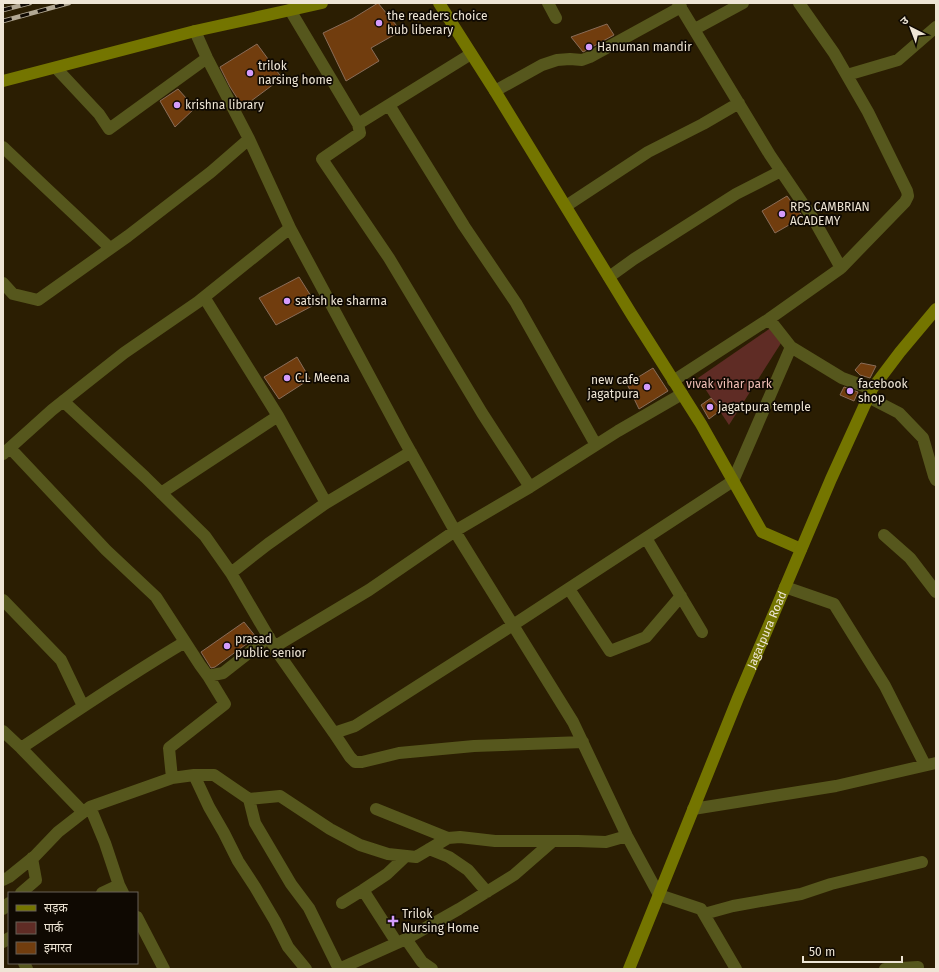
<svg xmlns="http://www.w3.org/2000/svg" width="939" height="972" font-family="'Fira Sans','Noto Sans Devanagari',sans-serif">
	<rect width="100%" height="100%" fill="#2b1e02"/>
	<path fill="#5f2c25" d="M 772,327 L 783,340 L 729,425 L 698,378 Z"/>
	<path fill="#713d0e" stroke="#896c58" d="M 378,3 L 401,31 L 371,48 L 379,61 L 346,81 L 323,33 L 352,19 Z
		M 607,24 L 614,35 L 583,52 L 571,37 Z
		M 257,44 L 282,78 L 243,107 L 230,87 L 220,67 Z
		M 178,89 L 195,108 L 175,127 L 160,101 Z
		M 787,196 L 803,217 L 775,233 L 762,211 Z
		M 299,277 L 316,304 L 276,325 L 259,298 Z
		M 297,357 L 310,379 L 279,399 L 264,377 Z
		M 861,363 L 876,366 L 870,378 L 860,375 L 855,370 Z
		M 653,368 L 668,391 L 639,409 L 627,384 Z
		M 844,387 L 858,392 L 854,401 L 840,395 Z
		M 711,398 L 721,410 L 709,419 L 701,405 Z
		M 244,622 L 256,637 L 215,667 L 211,668 L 201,652 Z"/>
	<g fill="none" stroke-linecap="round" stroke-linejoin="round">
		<path stroke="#56571d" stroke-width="12" d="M 548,3 L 556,18
			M 799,3 L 834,53 L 868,112 L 907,191 L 908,196 L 905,202 L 841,268
			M 290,10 L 358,124 L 471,54
			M 695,29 L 743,3
			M 56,68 L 99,114 L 109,129 L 207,58
			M 847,75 L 898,60 L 936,27
			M 495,91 L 542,65 L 557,60 L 570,59 L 582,60 L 590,57 L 681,7
			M 389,105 L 464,226 L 516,303 L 596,445
			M 358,124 L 360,133 L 322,159 L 389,258 L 482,413 L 530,487
			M 3,147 L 43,185 L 110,248
			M 566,206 L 648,152 L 703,124 L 739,103
			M 290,228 L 404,440 L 459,538 L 573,722 L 627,836 L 659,895 L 701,909 L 736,969
			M 609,277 L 634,259 L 736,194 L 781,171
			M 3,283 L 13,294 L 38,300 L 128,236 L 163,209 L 211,172 L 249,139
			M 204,297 L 278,416 L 326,503
			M 769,319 L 791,347 L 842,378 L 872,389
			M 673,381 L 769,319 L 841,268 L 814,220 L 770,155 L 678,3
			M 868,397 L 899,413 L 923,438 L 934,476 L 936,480
			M 63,401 L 145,477 L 205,536 L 231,573 L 278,653 L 334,733 L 355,726 L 513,625 L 733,481 L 791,347
			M 10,448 L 106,550 L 156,597 L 200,665 L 208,676 L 223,673 L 269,637
			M 3,454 L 52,410 L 124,353 L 198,302 L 290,228 L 249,139 L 207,58 L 195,31
			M 161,493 L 278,416
			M 884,535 L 910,558 L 936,592
			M 646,538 L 702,632
			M 231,573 L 268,544 L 326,503 L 411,452
			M 785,587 L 834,604 L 885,686 L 925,765
			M 569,589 L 610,651 L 646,637 L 681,596
			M 3,600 L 61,660 L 83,706
			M 274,647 L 369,590 L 455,531 L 530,487 L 618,431 L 682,394
			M 3,731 L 21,748 L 83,812
			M 334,733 L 350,757 L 355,762 L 362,762 L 399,753 L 474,746 L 583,742
			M 21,748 C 75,712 129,675 185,642
			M 194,775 L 209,807 L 224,833 L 238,861 L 255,887 L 275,921 L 288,947 L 306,969
			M 172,778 L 169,748 L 225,704 L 208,676
			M 249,799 L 255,823 L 291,884 L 309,908 L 339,969
			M 90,807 L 105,843 L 119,885 L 123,893
			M 376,809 L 448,838
			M 693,809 L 836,786 L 936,763
			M 429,849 L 449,857 L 468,870 L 487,892
			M 3,880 L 9,877 L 35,856 L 58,832 L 90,807 L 172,778 L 194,775 L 214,775 L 249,799 L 280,796 L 330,829 L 360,845 L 388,854 L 416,857 L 448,838 L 460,837 L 495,841 L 578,841 L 606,842 L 627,836
			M 363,890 L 397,943
			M 21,893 L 36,880 L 32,858
			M 102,893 L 119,885
			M 342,903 L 363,890 L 387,874 L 406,856
			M 3,909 L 9,903
			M 704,914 L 733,906 L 801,894 L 831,884 L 922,862
			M 137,917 L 164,969
			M 406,939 L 422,962 L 432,969
			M 3,942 L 9,938
			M 24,963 L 27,969
			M 339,969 L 406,939 L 459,909 L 514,875 L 553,841
			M 885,969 L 918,967"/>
		<g stroke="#747500" stroke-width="12">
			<path d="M 439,3 L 495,91 L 632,315 L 701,424 L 762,532 L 801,549"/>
			<path d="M 3,81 L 195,31 L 322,3"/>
			<path id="s1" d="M 629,969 L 738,698 L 831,479 L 872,389 L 900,352 L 936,309"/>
		</g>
		<g stroke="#b2a894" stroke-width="4.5">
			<path id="rail" d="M 3,10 L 30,3
				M 3,21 L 69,3"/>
		</g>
		<use href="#rail" stroke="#0f0902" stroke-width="3" stroke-dasharray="9" stroke-linecap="butt"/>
	</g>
	<g fill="#d49cfc" stroke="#0f0902" stroke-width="1.5">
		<circle cx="379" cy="23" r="4"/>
		<circle cx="589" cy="47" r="4"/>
		<circle cx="250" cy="73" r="4"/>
		<circle cx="177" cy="105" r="4"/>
		<circle cx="782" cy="214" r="4"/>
		<circle cx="287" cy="301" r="4"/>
		<circle cx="287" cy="378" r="4"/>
		<circle cx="647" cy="387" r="4"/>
		<circle cx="850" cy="391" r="4"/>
		<circle cx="710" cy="407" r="4"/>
		<circle cx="227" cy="646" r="4"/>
		<path d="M391 915h4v4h4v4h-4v4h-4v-4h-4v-4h4z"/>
	</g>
	<g text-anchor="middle" stroke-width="3.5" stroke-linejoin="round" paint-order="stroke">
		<g font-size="12" fill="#eee5d5" stroke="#0f0902" text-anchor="start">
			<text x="387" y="20">the readers choice<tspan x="387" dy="14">hub liberary</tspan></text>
			<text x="597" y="51">Hanuman mandir</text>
			<text x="258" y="70">trilok<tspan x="258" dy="14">narsing home</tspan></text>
			<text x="185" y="109">krishna library</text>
			<text x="790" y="211">RPS CAMBRIAN<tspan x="790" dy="14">ACADEMY</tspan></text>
			<text x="295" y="305">satish ke sharma</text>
			<text x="295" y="382">C.L Meena</text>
			<text x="639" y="384" text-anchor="end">new cafe<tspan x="639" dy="14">jagatpura</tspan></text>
			<text x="858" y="388">facebook<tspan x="858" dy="14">shop</tspan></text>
			<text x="718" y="411">jagatpura temple</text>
			<text x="235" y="643">prasad<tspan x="235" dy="14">public senior</tspan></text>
			<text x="402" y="918">Trilok<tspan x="402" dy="14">Nursing Home</tspan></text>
		</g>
		<g font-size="12" fill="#f0bfb6" stroke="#0f0902">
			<text x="729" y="388">vivak vihar park</text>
		</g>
		<g font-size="12" fill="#eee5d5" stroke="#0f0902">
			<text dy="4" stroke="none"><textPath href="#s1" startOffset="366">Jagatpura Road</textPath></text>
		</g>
	</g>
	<rect width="939" height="972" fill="none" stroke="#eee5d5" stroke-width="8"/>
	<rect x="8" y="892" width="130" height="72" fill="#0f0902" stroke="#686156"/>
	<rect x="16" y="905" width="20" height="6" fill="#747500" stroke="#686156"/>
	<text x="44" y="912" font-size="12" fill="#eee5d5">सड़क</text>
	<rect x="16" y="922" width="20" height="12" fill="#5f2c25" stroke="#686156"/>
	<text x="44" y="932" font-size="12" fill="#eee5d5">पार्क</text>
	<rect x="16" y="942" width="20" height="12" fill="#713d0e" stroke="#686156"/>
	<text x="44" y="952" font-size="12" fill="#eee5d5">इमारत</text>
	<g transform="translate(911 28) rotate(318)" stroke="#0f0902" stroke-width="3" paint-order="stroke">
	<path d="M0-3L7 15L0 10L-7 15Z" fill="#eee5d5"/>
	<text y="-6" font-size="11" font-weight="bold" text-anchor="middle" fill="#eee5d5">उ</text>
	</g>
	<path d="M803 956v6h99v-6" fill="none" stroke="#eee5d5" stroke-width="2"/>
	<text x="809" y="956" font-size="12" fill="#eee5d5" stroke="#0f0902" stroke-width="3" paint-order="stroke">50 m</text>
</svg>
